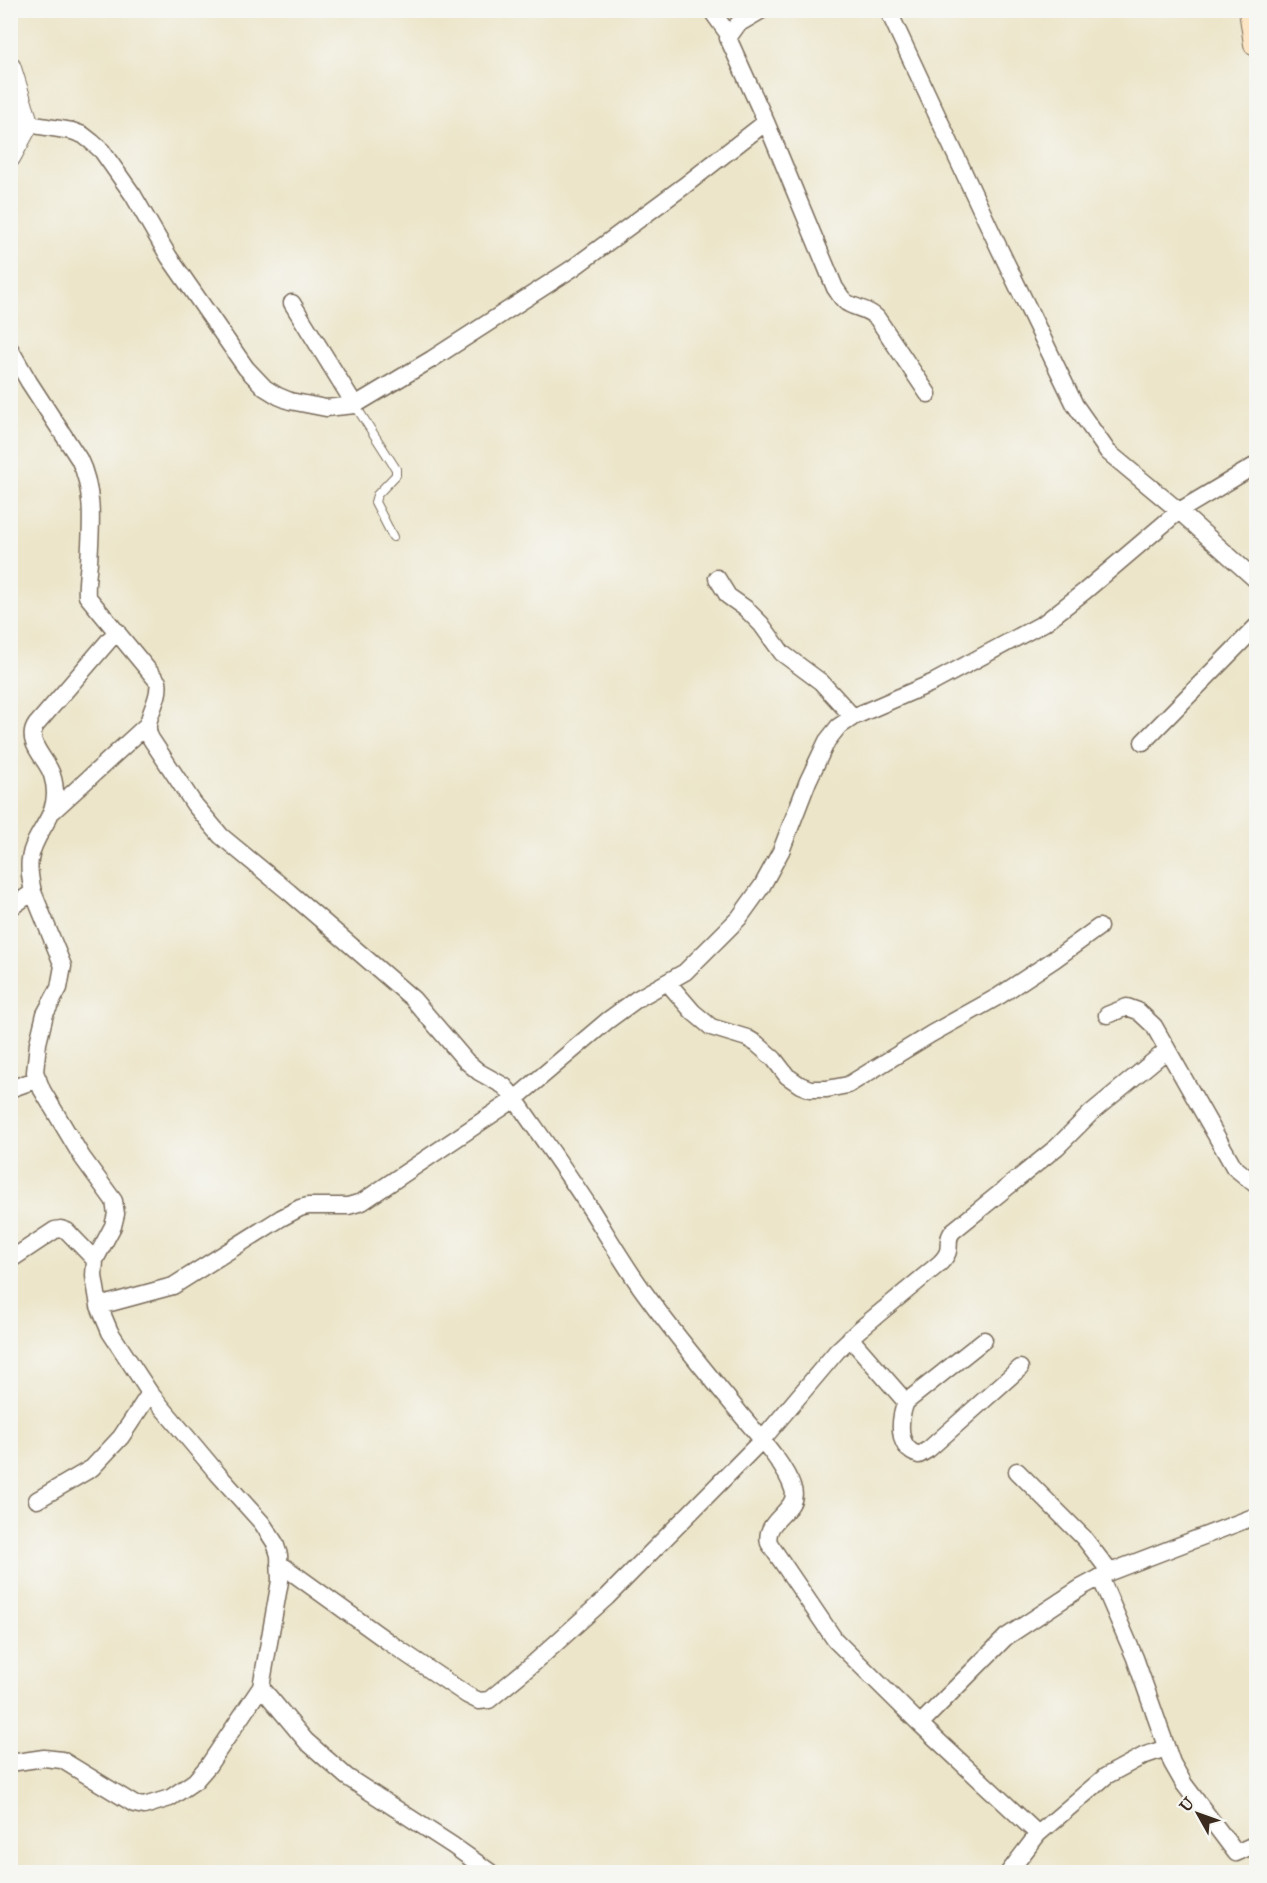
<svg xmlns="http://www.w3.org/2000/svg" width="1267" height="1883" font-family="'IM FELL Great Primer',serif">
	<rect width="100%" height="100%" fill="#f6f6f2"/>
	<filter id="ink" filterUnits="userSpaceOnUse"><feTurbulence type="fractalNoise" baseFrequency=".0167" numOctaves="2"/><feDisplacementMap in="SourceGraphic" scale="12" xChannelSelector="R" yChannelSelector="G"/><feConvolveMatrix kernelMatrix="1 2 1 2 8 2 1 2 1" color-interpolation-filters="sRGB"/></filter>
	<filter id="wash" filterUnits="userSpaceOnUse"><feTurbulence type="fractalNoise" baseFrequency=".008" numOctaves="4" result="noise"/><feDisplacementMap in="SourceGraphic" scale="24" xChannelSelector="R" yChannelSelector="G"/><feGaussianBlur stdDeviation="1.35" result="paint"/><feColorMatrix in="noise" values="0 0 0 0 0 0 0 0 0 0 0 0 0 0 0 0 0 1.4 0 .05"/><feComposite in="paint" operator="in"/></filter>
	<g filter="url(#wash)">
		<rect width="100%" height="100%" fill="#ece5c9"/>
	</g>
	<g filter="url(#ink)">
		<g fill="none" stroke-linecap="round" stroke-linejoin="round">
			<g stroke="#796b5a" stroke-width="10">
				<path id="service" d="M 355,405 L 396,469 L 396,475 L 377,495 L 375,502 L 393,537"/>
			</g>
			<g stroke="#796b5a" stroke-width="19">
				<path id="minor" d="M 711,10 L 729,35
					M 888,10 L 999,248 L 1075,405 L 1108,452 L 1179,511 L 1256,580
					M 766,122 L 835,288 C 839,293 842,301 849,304 C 859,309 868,309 877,318 L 928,394
					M 28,124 L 72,131 L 83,135 L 92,142 L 102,151 L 133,195 L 169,257 L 246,368 L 265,388 L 278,396 L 290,401 L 326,408 L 355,405 L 432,359 L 573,268 L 684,186 L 766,122 L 728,38 L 738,24 L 762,10
					M 292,303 L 355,405
					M 10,349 L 29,382 L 79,459 C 95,491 91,528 89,562 C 88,573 86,585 87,596 L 158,682 C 162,701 140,721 151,739 L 194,804 L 221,836 L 289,892 L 413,999 L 466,1061 L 479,1072 L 504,1086 L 515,1099 C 540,1135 566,1171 590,1208 C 609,1238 626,1268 647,1296 C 676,1336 707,1373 738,1411 C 755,1432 785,1464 793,1489 C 800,1511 763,1519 769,1543 L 835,1640 L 920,1724 L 1038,1834 L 1009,1872
					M 717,578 L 728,596 L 745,608 L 761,624 L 782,653 L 821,682 L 853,717
					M 1143,742 L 1256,627
					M 53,811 L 148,724
					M 33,892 C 31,882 28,870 30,859 C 33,835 55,819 55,794 C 55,789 54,781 52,775 C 48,760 24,742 36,725 L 117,631
					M 10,908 L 33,892 L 63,966 L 59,988 L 45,1014 L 38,1043 L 35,1072 L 42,1090 L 82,1157 L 114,1201 L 116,1214 L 113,1226 L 95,1260 L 94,1276 L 99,1306 L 110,1332 L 150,1393 L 218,1474 L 262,1523 L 275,1543 L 279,1555 L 280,1581 L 261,1687
					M 668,983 L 693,1012 L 711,1027 L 747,1038 L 757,1044 L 774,1059 L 787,1076 L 800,1085 L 810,1089 L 827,1089 L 848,1085 L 931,1034 L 999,996 L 1055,959 L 1099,927
					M 1107,1015 L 1127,1007 L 1138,1011 L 1154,1026 L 1234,1167 L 1256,1185
					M 10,1089 L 38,1079
					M 10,1260 L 55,1230 L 61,1229 L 67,1231 L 95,1260
					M 99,1306 L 173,1286 L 281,1218 L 300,1208 L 308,1206 L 348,1206 L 362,1202 L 515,1099 L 607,1021 L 637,999 L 685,972 L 739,918 L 762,886 L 781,851 L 808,781 L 827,741 L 838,727 L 853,717 L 934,682 L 1044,623 L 1085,591 L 1179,511 L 1256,465
					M 850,1338 L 906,1402 L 984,1340
					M 906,1402 C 899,1419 896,1449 919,1455 L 929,1449 L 1020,1368
					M 1017,1471 L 1084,1538 L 1110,1572
					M 37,1500 L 92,1468 L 121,1437 L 150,1393
					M 279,1563 L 390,1643 L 467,1695 L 479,1701 L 489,1700 L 534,1663 L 607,1597 L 762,1440 L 837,1351 L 859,1330 L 940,1263 C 956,1247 943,1243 953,1231 L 1057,1147 L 1092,1112 L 1167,1050
					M 1100,1577 L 1135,1658 L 1172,1763 L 1184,1784 L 1236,1853 L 1256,1844
					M 920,1724 L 1006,1637 L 1082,1587 L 1110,1572 L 1256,1516
					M 10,1763 L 44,1758 L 62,1760 L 134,1804 L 144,1806 L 170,1798 L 195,1781 L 208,1766 L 261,1687 L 306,1741 L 347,1777 L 452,1845 L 490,1872
					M 1038,1834 L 1106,1776 L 1143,1756 L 1166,1748"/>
			</g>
			<g stroke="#796b5a" stroke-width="23">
				<path id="tertiary" d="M 10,67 L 28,124 L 10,157"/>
			</g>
			<g stroke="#796b5a" stroke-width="26">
				<path id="secondary" d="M 1251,10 L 1256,44"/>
			</g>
			<use href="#service" stroke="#fff" stroke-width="8"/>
			<use href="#minor" stroke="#fff" stroke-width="16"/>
			<use href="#tertiary" stroke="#fff" stroke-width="21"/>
			<use href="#secondary" stroke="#fce5c4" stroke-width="24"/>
		</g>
	</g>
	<rect width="1267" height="1883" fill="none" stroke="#f6f6f2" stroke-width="36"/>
	<g transform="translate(1198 1814) rotate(310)" stroke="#f6f6f2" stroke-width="4.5" paint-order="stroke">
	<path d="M0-4.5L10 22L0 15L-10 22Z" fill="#3b2a1e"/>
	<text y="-9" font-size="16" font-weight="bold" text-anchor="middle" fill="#3b2a1e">U</text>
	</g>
</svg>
